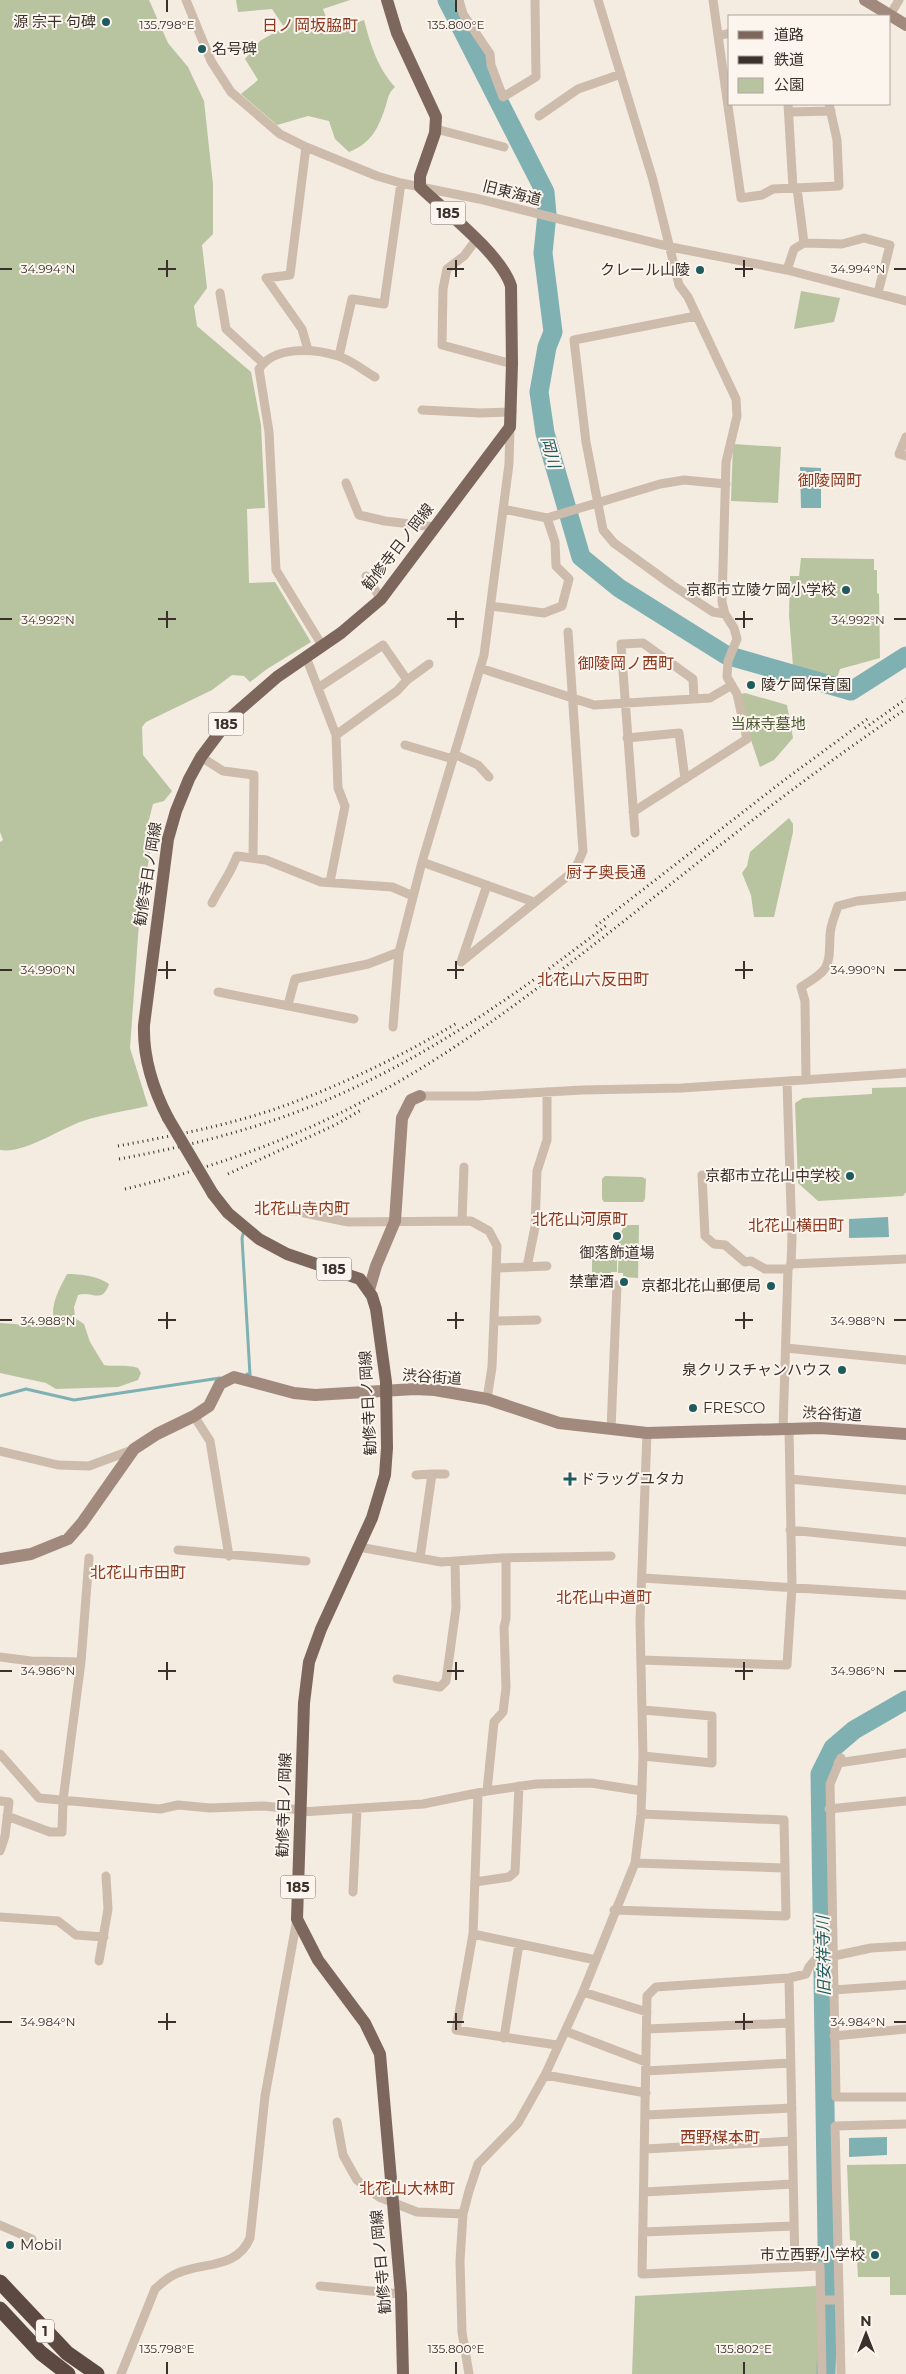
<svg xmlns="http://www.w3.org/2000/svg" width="906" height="2374" font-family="Montserrat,'Noto Sans JP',sans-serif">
	<rect width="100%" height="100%" fill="#f4ebe1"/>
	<path fill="#b8c4a0" d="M 0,0 L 149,0 L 168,43 L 188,67 L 204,101 L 213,184 L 213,234 L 202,245 L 207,288 L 194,306 L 197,326 L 251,372 L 261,425 L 265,508 L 247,509 L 249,583 L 275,582 L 311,642 L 267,669 L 250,682 L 244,676 L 232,675 L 212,690 L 146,722 L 142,727 L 143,755 L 172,791 L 164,801 L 153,804 L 146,831 L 151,845 L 139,923 L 130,1048 L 148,1106 C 126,1111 104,1114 83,1121 C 59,1129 25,1154 0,1150 L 0,842 L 3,840 L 0,832 Z
		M 236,0 L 350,0 L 323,9 L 331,31 L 364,20 C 371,46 377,67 395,87 C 389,92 388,98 386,105 C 379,127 372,143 349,152 L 335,139 L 329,121 L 308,116 L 277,125 L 241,94 L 258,80 L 245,59 L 260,41 L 284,27 L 272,9 L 238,12 Z
		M 801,291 L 840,298 L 834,322 L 794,329 Z
		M 733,444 L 781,447 L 778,503 L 731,501 Z
		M 801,558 L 874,559 L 874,570 L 877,570 L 877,593 L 879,594 L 880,658 L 840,669 L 837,678 L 793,666 L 789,615 L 790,576 L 799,576 Z
		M 745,693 L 787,705 L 793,738 L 774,760 L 760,767 L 744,719 L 741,694 Z
		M 789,818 L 793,824 L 793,832 L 774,917 L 754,917 L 751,895 L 742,873 L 747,866 L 750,852 Z
		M 906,1087 L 906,1192 L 903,1196 L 818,1201 L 798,1183 L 795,1103 L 803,1098 L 872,1094 L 872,1088 Z
		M 605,1176 L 642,1177 L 646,1179 L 645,1199 L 643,1202 L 604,1202 L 602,1199 L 602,1179 Z
		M 625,1225 L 639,1225 L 638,1278 L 623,1277 L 623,1273 L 618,1273 L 619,1236 Z
		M 592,1257 L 617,1257 L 617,1272 L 611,1272 L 611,1282 L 592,1281 Z
		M 67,1274 C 80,1274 98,1276 109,1284 C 102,1305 92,1290 78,1295 L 74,1307 L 75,1318 L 84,1324 L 90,1342 L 104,1365 C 116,1367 127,1364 138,1368 L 141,1373 L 138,1380 L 118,1387 L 56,1389 L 46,1383 L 0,1373 L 0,1323 L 57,1327 C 47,1311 58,1291 67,1274 Z
		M 906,2164 L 906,2295 L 890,2295 L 890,2277 L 858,2277 L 856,2241 L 850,2240 L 847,2165 Z
		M 817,2286 L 818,2374 L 632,2374 L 635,2296 Z"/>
	<path fill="#7fb0b2" d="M 800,467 L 821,468 L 821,508 L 801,508 Z
		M 888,1217 L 889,1237 L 849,1238 L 849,1219 Z
		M 887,2137 L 887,2155 L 849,2157 L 849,2138 Z"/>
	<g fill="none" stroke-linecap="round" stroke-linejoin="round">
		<path stroke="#7fb0b2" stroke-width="3" d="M 244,1230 L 242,1238 L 250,1375 L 247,1374
			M 0,1396 L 26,1389 L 74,1400 L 220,1378"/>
		<path stroke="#7fb0b2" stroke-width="19" d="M 447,0 L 545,192 L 547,214 L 543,253 L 553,332 L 547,347 L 539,392 L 545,433 L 581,557 L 619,588 L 726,655 L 851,691 L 906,656
			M 826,2374 L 828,2307 L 820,1774 L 833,1748 L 854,1730 L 906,1700"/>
		<path stroke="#cdbbac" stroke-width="9" d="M 186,0 L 211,61 L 231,92 L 280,134 L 306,147 L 377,176 L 401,183 L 479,199 L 671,247 L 787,270 L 906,301
			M 459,0 L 463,14 L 490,54 L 491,65 L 503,97 L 536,77 L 535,0
			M 598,0 L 653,180 L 679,285 L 688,297 L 736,399 L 737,416 L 726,462 L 722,602 L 725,614 L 734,628 L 737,639 L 728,661 L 727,677 L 737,694 L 747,739 L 633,812
			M 713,0 L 741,198 L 762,195 L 773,189 L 839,186 L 837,140 L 829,104
			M 890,15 L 899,0
			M 718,36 L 730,33
			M 788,104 L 793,188
			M 789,112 L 831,111
			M 539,116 L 578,89 L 621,74
			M 436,129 L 504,147
			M 306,147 L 290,275 L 266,278 L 302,329 L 308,350
			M 476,240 L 464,256 L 447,269 L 443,289 L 442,345 L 512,364
			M 804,243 L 842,244 L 864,238 L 890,245 L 878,293
			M 787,270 L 794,249 L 804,243 L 797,188
			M 220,293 L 226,329 L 263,363
			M 696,316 L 574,340 L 586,442 L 603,530 L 614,543 L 672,585 L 713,612 L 725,614
			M 339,356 L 352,299 L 384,304 L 401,183
			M 422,410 L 480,413 L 512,412
			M 906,437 L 899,454 L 906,456
			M 346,483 L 359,515 L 385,521 L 435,527
			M 503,509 L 547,518 L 660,484 L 684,480 L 726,484
			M 366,576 L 381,599
			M 491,606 L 544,613 L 562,606 L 569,579 L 556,566 L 555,542 L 547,518
			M 323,647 L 276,570 L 269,432 L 259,369 C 274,346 313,348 338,356 C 351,360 363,370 375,377
			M 306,657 L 336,735 L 338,788 L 345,806 L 330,882
			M 480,668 L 594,705 L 710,698 L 732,685
			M 407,680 L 429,664
			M 318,688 L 383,645 L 407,680 L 397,691 L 336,735
			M 627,738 L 679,733 L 685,779
			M 405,745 L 453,759
			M 454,754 L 478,765 L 489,777
			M 201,757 L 223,771 L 254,775 L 253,858
			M 635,833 L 621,644 L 643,643 L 693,679 L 694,699
			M 422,862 L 534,902
			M 487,885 L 461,962 L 575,870 L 583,851 L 568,632
			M 212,903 C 220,887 231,873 237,856 L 266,860 L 321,882 L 392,887 L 413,896
			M 218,992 L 354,1019
			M 288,1005 L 295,979 L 368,964 L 399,952
			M 393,1027 L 399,952 L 422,862 L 484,655 L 509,464 L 510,427
			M 806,1080 L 805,1001 L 801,987 C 830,969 829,968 830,936 C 830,926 835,915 838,906 L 857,901 L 906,896
			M 420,1096 L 477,1096 L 582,1090 L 682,1088 L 906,1073
			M 702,1175 L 705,1236 L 714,1244 L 725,1245 L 745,1262 L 751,1261 L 765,1269 L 788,1269
			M 277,1211 L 295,1211 L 348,1222 L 471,1221 L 489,1231 L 497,1246 L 492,1367 L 487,1399
			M 462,1221 L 464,1167
			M 791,1264 L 906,1259
			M 527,1267 L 535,1227 L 537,1171 L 547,1140 L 547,1092
			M 497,1268 L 547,1266
			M 494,1321 L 537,1320
			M 786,1348 L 906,1360
			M 194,1416 L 210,1441 L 229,1556
			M 611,1429 L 617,1285
			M 783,1429 L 788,1269 L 791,1264 L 792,1239 L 787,1082
			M 0,1451 L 58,1465 L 89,1466 L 132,1450
			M 416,1475 L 432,1474
			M 790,1479 L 906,1490
			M 790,1530 L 906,1542
			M 359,1547 L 441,1562 L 501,1558 L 611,1556
			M 178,1550 L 306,1561
			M 420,1558 L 432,1474 L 445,1474
			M 643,1578 L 906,1595
			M 0,1657 L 31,1661 L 81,1662
			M 641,1660 L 787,1665 L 792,1587 L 789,1428
			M 397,1679 L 440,1687 L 446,1681 L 456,1608 L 455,1562
			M 643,1710 L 712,1716 L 712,1763 L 643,1756
			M 0,1754 L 39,1798 L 160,1809 L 178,1805 L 210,1808 L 264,1806 L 301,1810
			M 841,1758 L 830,1784 L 836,2097 L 906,2097
			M 838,1763 L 906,1753
			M 487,1791 L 494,1722 L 503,1712 L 506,1688 L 504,1627 L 506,1619 L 506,1558
			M 478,1794 L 473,1934 L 456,2030 L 557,2045
			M 0,1801 L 9,1802 L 5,1836 L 0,1851
			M 829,1809 L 906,1801
			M 301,1812 L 423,1804 L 487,1791 L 536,1784 L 591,1783 L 642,1791
			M 7,1816 L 50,1832 L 62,1832 L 63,1800 L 81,1662 L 89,1558
			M 635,1863 L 785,1868
			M 475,1882 L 509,1877 L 515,1872 L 519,1786
			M 353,1892 L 357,1809
			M 614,1910 L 786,1916 L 784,1820 L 641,1814
			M 0,1917 L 58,1921 L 76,1935 L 104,1937
			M 473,1934 L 596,1960
			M 99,1961 L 108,1909 L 106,1876
			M 789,1978 L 795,2267
			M 833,1990 L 906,1985
			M 583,1992 L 647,2012
			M 647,2029 L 790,2023
			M 565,2031 L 646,2062
			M 834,2036 L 906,2029
			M 504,2038 L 519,1944
			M 646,2071 L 791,2063
			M 545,2075 L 646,2093
			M 646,2115 L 792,2108
			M 337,2122 L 343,2155 L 357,2180 L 379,2197 L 417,2212 L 463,2214
			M 645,2149 L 792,2141
			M 644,2192 L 793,2184
			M 0,2225 L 32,2239
			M 643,2232 L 794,2226
			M 320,2286 L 401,2294
			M 820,2300 L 839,2300
			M 121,2374 L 155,2289 C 162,2283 169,2276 178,2273 C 204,2262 237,2269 250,2238 L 265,2096 L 297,1919
			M 469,2374 L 462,2332 L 460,2261 L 463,2214 L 469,2191 L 478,2164 L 518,2123 L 545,2075 L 583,1992 L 635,1863 L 641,1814 L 643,1756 L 640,1621 L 647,1433
			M 822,2374 L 820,2266 L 642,2274 L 647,1996 L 656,1987 L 789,1978 L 806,1974 L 809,1967 L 815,1960 L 871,1948 L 906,1946
			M 841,2374 L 835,2126 L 906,2124"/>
		<path stroke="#a18a7d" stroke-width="12" d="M 865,0 L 906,25
			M 369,1290 L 376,1266 L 395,1221 L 402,1118 L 411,1100 L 420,1096
			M 0,1559 L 31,1554 L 68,1539 L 82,1523 L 134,1449 L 157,1434 L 194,1416 L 209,1406 L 220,1384 L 234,1377 L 294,1393 L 315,1395 L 415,1389 L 435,1390 L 487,1399 L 559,1423 L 647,1433 L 820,1428 L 906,1434"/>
		<path stroke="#7d675c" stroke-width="12" d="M 168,1118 C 153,1089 143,1058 144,1025 L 168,839 L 176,811 L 189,779 L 201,757 L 231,717 L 277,677 L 341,633 L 381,599 L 510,427 L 512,364 L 511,286 C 501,254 445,211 420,187 L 420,176 L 435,133 L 436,117 L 397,33 L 387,0
			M 213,1194 L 228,1213 L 259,1239 L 287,1254 L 360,1279 L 372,1296 L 376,1309 L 386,1382 L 387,1448 L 385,1475 L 372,1518 L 321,1629 L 309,1662 L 304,1703 L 297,1919 L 318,1960 L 365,2023 L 380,2054 L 401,2294 L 403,2374"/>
		<path stroke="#5c4a42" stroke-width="15" d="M 0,2282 L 67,2353 L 97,2374
			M 0,2309 L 41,2353 L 68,2374"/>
		<path stroke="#3b302b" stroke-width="3" stroke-dasharray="1 4" stroke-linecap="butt" d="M 865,728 L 906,699
			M 596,926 L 783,781 L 870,717
			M 118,1146 C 171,1136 226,1126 278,1108 C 340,1086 400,1057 457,1023
			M 119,1159 C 174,1149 228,1136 280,1118 C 401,1076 506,1003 607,925
			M 228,1174 L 335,1125 L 361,1110
			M 125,1189 C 214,1168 300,1137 380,1092 C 461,1048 533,992 605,936 C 704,858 801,779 906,709"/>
		<path stroke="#7d675c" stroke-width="12" d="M 168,1118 L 213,1194"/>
	</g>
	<path fill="none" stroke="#3b302b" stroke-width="2" d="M 167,0 L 167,12M 456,0 L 456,12M 167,260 L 167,277M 456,260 L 456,277M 744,260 L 744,277M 0,269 L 12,269M 158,269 L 176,269M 447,269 L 464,269M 735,269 L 753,269M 894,269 L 906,269M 167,611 L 167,628M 456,611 L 456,628M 744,611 L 744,628M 0,619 L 12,619M 158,619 L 176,619M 447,619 L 464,619M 735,619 L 753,619M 894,619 L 906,619M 167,961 L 167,979M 456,961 L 456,979M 744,961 L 744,979M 0,970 L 12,970M 158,970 L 176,970M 447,970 L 464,970M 735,970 L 753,970M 894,970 L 906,970M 167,1312 L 167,1329M 456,1312 L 456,1329M 744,1312 L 744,1329M 0,1320 L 12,1320M 158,1320 L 176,1320M 447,1320 L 464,1320M 735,1320 L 753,1320M 894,1320 L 906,1320M 167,1662 L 167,1680M 456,1662 L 456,1680M 744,1662 L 744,1680M 0,1671 L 12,1671M 158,1671 L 176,1671M 447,1671 L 464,1671M 735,1671 L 753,1671M 894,1671 L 906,1671M 167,2013 L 167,2030M 456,2013 L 456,2030M 744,2013 L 744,2030M 0,2022 L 12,2022M 158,2022 L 176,2022M 447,2022 L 464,2022M 735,2022 L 753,2022M 894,2022 L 906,2022M 167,2362 L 167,2374M 456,2362 L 456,2374M 744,2362 L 744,2374"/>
	<g fill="#1f5a5e" stroke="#fbf5ee" stroke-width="2">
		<circle cx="106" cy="22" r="5"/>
		<circle cx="202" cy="49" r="5"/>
		<circle cx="700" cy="270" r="5"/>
		<circle cx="846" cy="590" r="5"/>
		<circle cx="751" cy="685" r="5"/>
		<circle cx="850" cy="1176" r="5"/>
		<circle cx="617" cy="1236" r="5"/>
		<circle cx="624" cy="1282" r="5"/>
		<circle cx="771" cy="1286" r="5"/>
		<circle cx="842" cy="1370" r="5"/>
		<circle cx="693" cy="1408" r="5"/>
		<path d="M567.5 1471.5h5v5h5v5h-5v5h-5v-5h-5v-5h5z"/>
		<circle cx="10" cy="2245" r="5"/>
		<circle cx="875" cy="2255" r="5"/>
	</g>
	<g text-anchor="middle" stroke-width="4" stroke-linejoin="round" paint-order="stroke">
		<g fill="#fbf5ee" stroke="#756b66" stroke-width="1">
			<rect x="430.5" y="201.5" width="35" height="23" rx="4"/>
			<rect x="208.5" y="712.5" width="35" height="23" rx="4"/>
			<rect x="316.5" y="1257.5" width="35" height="23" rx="4"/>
			<rect x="280.5" y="1875.5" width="35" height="23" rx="4"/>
			<rect x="36" y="2319.5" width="18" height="23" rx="4"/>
		</g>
		<g font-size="14" font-weight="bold" fill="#3b302b">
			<text x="448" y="218">185</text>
			<text x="226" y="729">185</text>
			<text x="334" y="1274">185</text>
			<text x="298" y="1892">185</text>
			<text x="45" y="2336">1</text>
		</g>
		<g font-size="15" fill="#3b302b" stroke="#fbf5ee" text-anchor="end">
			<text x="96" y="27">源 宗干 句碑</text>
			<text x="212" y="54" text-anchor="start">名号碑</text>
			<text x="690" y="275">クレール山陵</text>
			<text x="836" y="595">京都市立陵ケ岡小学校</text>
			<text x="761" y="690" text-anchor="start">陵ケ岡保育園</text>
			<text x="840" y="1181">京都市立花山中学校</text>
			<text x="617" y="1258" text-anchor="middle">御落飾道場</text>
			<text x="614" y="1287">禁葷酒</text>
			<text x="761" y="1291">京都北花山郵便局</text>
			<text x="832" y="1375">泉クリスチャンハウス</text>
			<text x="703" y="1413" text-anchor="start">FRESCO</text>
			<text x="580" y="1484" text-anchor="start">ドラッグユタカ</text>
			<text x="20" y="2250" text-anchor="start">Mobil</text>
			<text x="865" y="2260">市立西野小学校</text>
		</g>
		<g font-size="15" fill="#3b302b" stroke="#fbf5ee">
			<text transform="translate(512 193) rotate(14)" y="5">旧東海道</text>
			<text transform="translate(398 547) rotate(-52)" y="5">勧修寺日ノ岡線</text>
			<text transform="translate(148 874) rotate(-81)" y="5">勧修寺日ノ岡線</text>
			<text transform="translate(432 1377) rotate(4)" y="5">渋谷街道</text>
			<text transform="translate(368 1403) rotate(-93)" y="5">勧修寺日ノ岡線</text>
			<text transform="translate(832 1414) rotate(3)" y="5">渋谷街道</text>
			<text transform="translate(284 1805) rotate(-88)" y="5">勧修寺日ノ岡線</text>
			<text transform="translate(381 2262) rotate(-95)" y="5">勧修寺日ノ岡線</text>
		</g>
		<g font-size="15" fill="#4a5a2e" stroke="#fbf5ee">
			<text x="768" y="729">当麻寺墓地</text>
		</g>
		<g font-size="16" fill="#8c3b22" stroke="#fbf5ee">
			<text x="310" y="31">日ノ岡坂脇町</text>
			<text x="830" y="486">御陵岡町</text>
			<text x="626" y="669">御陵岡ノ西町</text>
			<text x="606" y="878">厨子奥長通</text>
			<text x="593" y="985">北花山六反田町</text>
			<text x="302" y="1214">北花山寺内町</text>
			<text x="580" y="1225">北花山河原町</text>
			<text x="796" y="1231">北花山横田町</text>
			<text x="138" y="1578">北花山市田町</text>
			<text x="604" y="1603">北花山中道町</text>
			<text x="720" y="2143">西野楳本町</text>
			<text x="407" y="2194">北花山大林町</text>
		</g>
		<g font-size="16" font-style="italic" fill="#1f5a5e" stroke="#fbf5ee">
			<text transform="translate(551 452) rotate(75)" y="6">岡川</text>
			<text transform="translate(823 1956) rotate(-91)" y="6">旧安祥寺川</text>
		</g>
	</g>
	<g font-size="12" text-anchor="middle" fill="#3b302b" stroke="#fbf5ee" stroke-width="4" stroke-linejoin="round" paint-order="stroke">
		<text x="167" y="29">135.798°E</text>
		<text x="456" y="29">135.800°E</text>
		<text x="48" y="273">34.994°N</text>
		<text x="858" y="273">34.994°N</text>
		<text x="48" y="624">34.992°N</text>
		<text x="858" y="624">34.992°N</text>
		<text x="48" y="974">34.990°N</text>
		<text x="858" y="974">34.990°N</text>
		<text x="48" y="1325">34.988°N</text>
		<text x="858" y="1325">34.988°N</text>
		<text x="48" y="1675">34.986°N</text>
		<text x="858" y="1675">34.986°N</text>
		<text x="48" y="2026">34.984°N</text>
		<text x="858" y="2026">34.984°N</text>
		<text x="167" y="2353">135.798°E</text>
		<text x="456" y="2353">135.800°E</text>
		<text x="744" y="2353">135.802°E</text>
	</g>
	<rect x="728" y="15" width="162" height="90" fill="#fbf5ee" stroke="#aea6a0"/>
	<rect x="738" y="31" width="25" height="8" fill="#7d675c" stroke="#aea6a0"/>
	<text x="774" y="40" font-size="15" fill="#3b302b">道路</text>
	<rect x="738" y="56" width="25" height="8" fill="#3b302b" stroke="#aea6a0"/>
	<text x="774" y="65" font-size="15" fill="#3b302b">鉄道</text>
	<rect x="738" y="78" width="25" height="15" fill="#b8c4a0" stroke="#aea6a0"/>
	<text x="774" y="90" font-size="15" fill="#3b302b">公園</text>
	<g transform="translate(866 2334)" stroke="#fbf5ee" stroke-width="4" paint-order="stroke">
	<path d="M0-4L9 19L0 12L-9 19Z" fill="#3b302b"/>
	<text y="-8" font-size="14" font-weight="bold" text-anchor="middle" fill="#3b302b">N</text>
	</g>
</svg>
